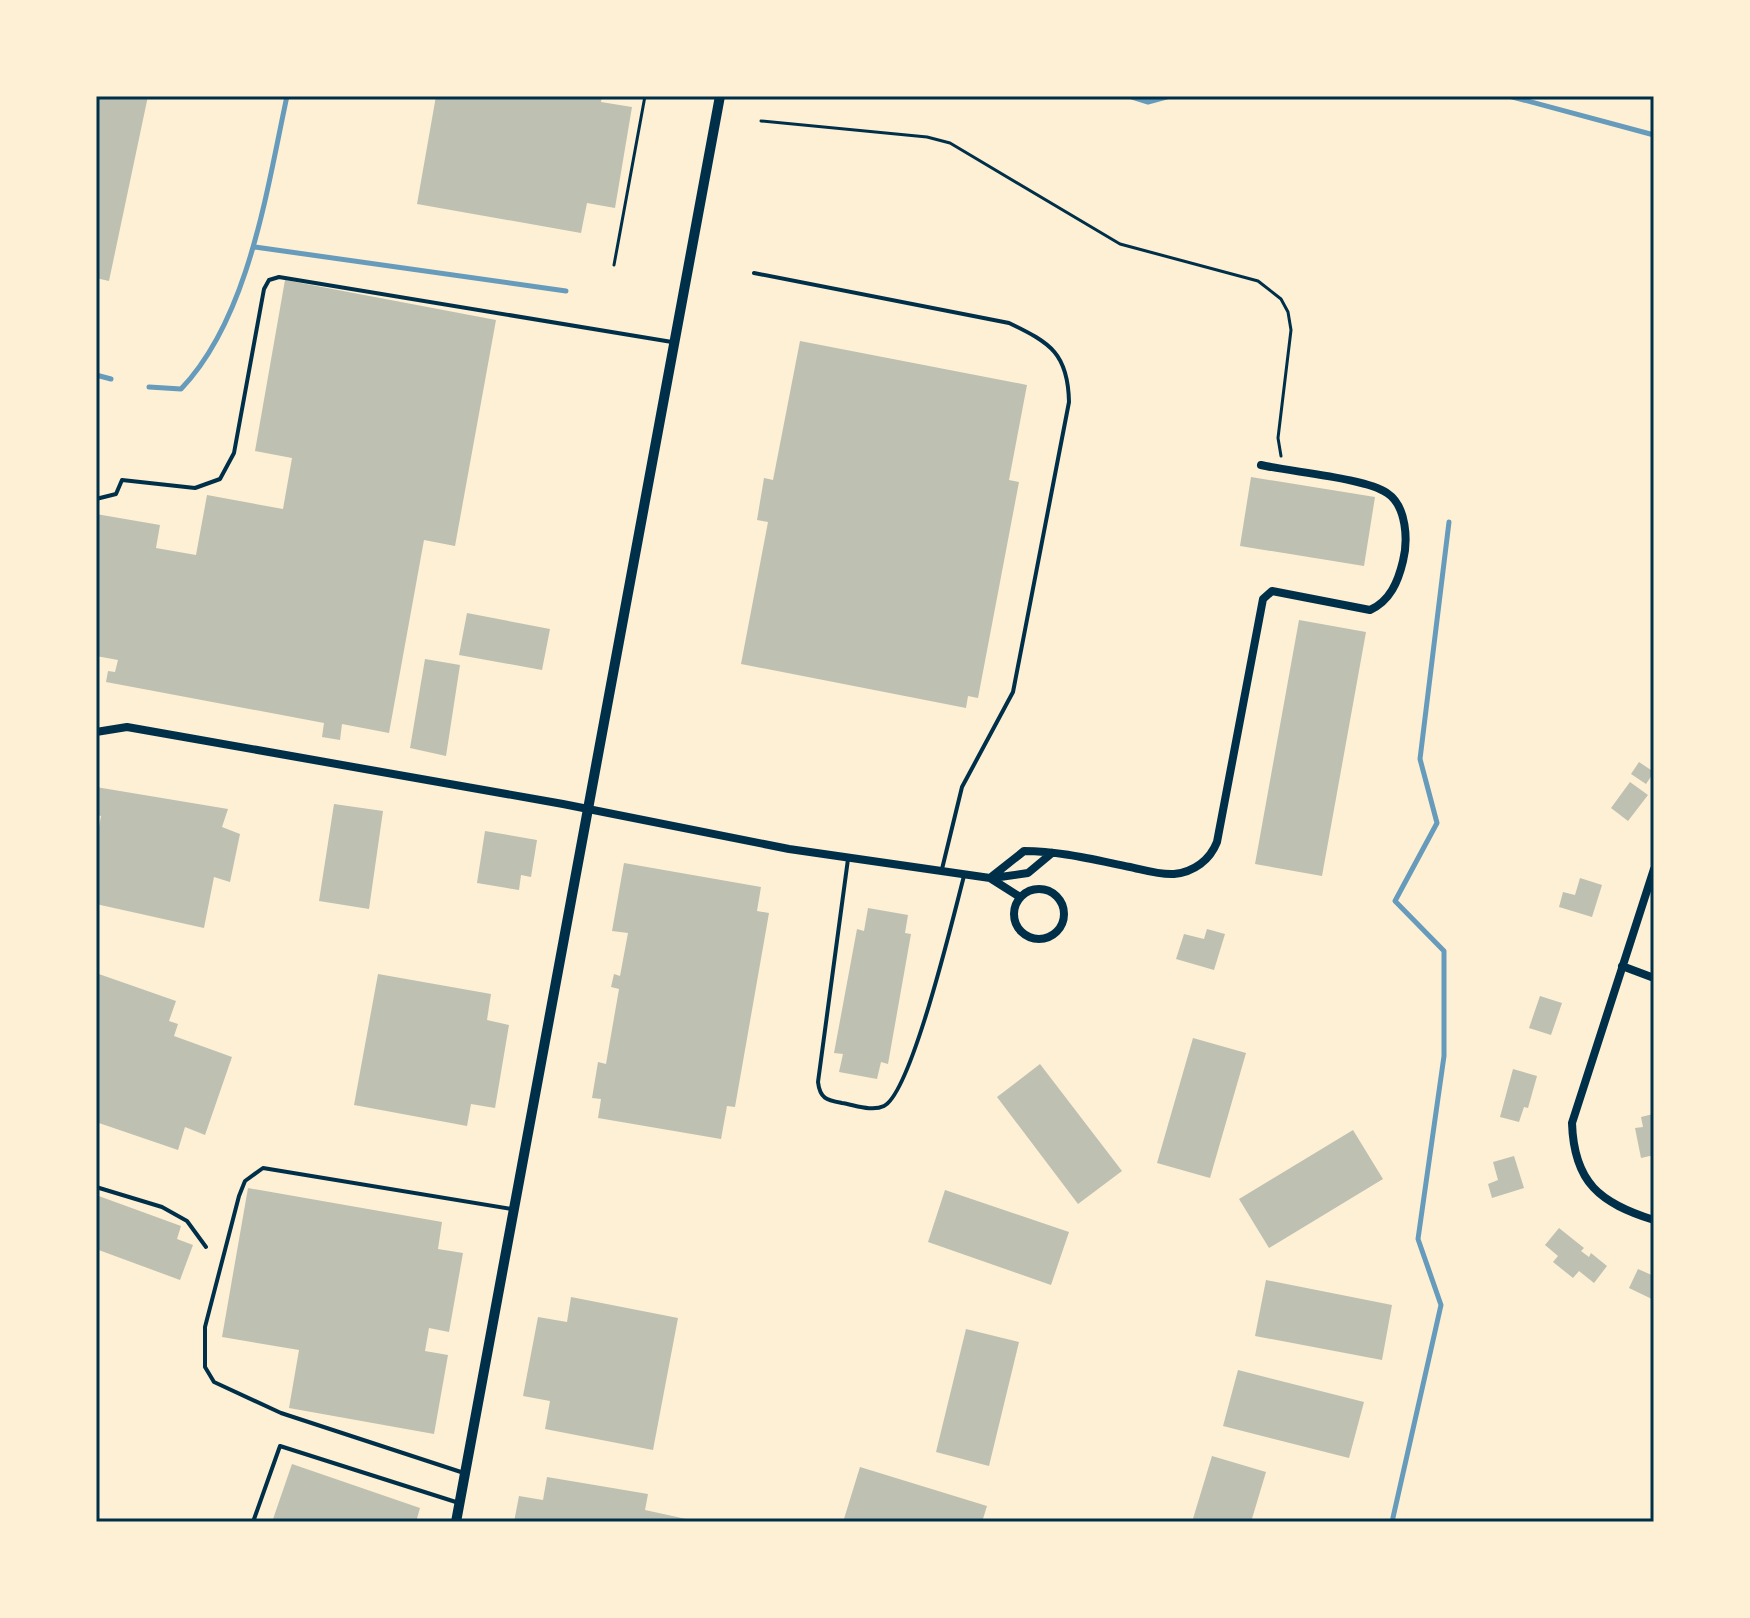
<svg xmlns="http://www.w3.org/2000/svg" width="1750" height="1618" font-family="'IBM Plex Sans',sans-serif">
	<rect width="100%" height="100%" fill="#fdf0d5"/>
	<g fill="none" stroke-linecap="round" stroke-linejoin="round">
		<path stroke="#669bbc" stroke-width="5" d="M 1129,96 L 1148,102 L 1170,96
			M 1509,96 L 1654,135
			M 255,247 L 566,291
			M 96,375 L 111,379
			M 149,387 L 181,389 C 249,318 267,189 287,96
			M 1392,1522 L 1441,1305 L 1418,1239 L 1444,1056 L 1444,951 L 1395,901 L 1437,823 L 1420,759 L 1449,522"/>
	</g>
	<path fill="#bec0b2" d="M 96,96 L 148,96 L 109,281 L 96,278 Z
		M 436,96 L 602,96 L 601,102 L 632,107 L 615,208 L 587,203 L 581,233 L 417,204 Z
		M 285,280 L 496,320 L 455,546 L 424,540 L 389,733 L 342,724 L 340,740 L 322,737 L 324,723 L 106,682 L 108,671 L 115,672 L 118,660 L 96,656 L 96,514 L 160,525 L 156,548 L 196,555 L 207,495 L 283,509 L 292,458 L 255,451 Z
		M 800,341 L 1027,385 L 1009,480 L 1019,482 L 978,698 L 968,696 L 966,708 L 741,664 L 768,522 L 757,520 L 764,478 L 773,480 Z
		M 1251,477 L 1375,497 L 1364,566 L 1240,546 Z
		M 467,613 L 550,629 L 542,670 L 459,655 Z
		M 1299,620 L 1366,632 L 1322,876 L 1255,864 Z
		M 425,659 L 460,665 L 446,756 L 410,748 Z
		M 1639,762 L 1654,772 L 1646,784 L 1631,774 Z
		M 1630,782 L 1648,795 L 1628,821 L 1611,808 Z
		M 96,787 L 228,809 L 222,827 L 240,834 L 230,882 L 214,877 L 204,928 L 96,904 L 96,844 L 101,816 L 96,815 Z
		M 334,804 L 383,811 L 369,909 L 319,901 Z
		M 485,831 L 537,840 L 531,877 L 521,875 L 519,890 L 477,883 Z
		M 624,863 L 761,887 L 757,911 L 769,913 L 735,1107 L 727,1106 L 721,1139 L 598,1118 L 601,1099 L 592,1098 L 598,1062 L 606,1064 L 619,989 L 611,987 L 614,974 L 620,976 L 628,933 L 612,931 Z
		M 1580,878 L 1602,885 L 1592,917 L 1559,907 L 1563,892 L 1575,895 Z
		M 868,908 L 908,915 L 905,933 L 911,934 L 888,1064 L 881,1062 L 877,1079 L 839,1072 L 843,1054 L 834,1053 L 857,929 L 864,931 Z
		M 1207,929 L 1225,934 L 1214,970 L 1176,959 L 1184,934 L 1204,939 Z
		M 96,973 L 176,1001 L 169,1021 L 178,1024 L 174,1036 L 232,1057 L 205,1135 L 185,1127 L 178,1150 L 96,1122 Z
		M 378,974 L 491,994 L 487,1020 L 509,1025 L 495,1108 L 471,1104 L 467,1126 L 354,1105 Z
		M 1540,996 L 1562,1003 L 1551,1035 L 1529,1028 Z
		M 1193,1038 L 1246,1053 L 1210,1178 L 1157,1163 Z
		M 1040,1064 L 1122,1171 L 1078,1204 L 997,1097 Z
		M 1513,1069 L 1537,1076 L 1528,1108 L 1524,1107 L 1519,1122 L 1500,1117 Z
		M 1653,1114 L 1654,1155 L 1641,1158 L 1635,1128 L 1643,1127 L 1641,1117 Z
		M 1353,1130 L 1383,1179 L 1269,1248 L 1239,1199 Z
		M 1514,1156 L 1524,1188 L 1492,1198 L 1488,1184 L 1498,1180 L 1493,1162 Z
		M 248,1188 L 442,1222 L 438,1249 L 463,1253 L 449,1332 L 429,1328 L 425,1351 L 448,1355 L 434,1434 L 289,1408 L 299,1350 L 222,1337 Z
		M 945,1190 L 1069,1232 L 1051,1285 L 928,1242 Z
		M 96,1195 L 181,1226 L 177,1239 L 193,1245 L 180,1280 L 96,1249 Z
		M 1559,1228 L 1584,1248 L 1581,1251 L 1589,1257 L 1591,1253 L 1607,1266 L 1594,1283 L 1579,1271 L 1573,1278 L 1553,1262 L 1558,1256 L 1545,1245 Z
		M 1638,1269 L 1654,1276 L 1654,1300 L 1629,1288 Z
		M 1266,1280 L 1392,1305 L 1382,1360 L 1255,1336 Z
		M 571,1297 L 678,1318 L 653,1450 L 545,1429 L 550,1401 L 523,1396 L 538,1317 L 567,1322 Z
		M 966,1329 L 1019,1342 L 989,1466 L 936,1452 Z
		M 1238,1370 L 1364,1402 L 1349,1458 L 1223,1426 Z
		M 1212,1456 L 1266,1472 L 1251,1522 L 1192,1522 Z
		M 292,1464 L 420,1508 L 416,1522 L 272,1522 Z
		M 860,1467 L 987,1506 L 982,1522 L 843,1522 Z
		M 547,1477 L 648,1494 L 645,1510 L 700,1522 L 514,1522 L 519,1496 L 543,1500 Z"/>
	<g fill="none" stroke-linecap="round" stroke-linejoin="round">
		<path stroke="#003049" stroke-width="3" d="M 761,121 L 927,137 L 950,143 L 1120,244 L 1258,281 L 1281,299 L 1288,312 L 1291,330 L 1278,438 L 1281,456
			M 614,265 L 645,96"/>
		<path stroke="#003049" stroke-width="4" d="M 754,273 L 1009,323 C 1051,343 1068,354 1069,402 L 1013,692 L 962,787 L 942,869
			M 96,499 L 116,494 L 122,480 L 195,488 L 220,479 L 234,453 L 264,289 L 269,280 L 279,277 L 672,342
			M 848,859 L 818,1082 C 820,1099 827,1100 842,1103 C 855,1105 872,1112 884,1106 C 912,1092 954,913 964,876
			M 96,1187 L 162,1207 L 187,1221 L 206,1247
			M 464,1473 L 281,1413 L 214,1382 L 205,1367 L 205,1327 L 239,1196 L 245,1181 L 263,1168 L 512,1209
			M 253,1522 L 280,1446 L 459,1503"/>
		<path stroke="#003049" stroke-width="8" d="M 96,732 L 127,727 L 563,804 L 789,849 L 990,878 L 1020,897
			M 1654,869 L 1572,1123 C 1574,1183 1600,1203 1654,1220
			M 990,878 L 1024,851 C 1060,851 1095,860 1130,867 C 1144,870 1160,875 1174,874 C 1194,872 1210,860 1217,842 L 1263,599 L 1272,591 L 1370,610 C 1390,601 1398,582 1403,561 C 1408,541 1407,506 1387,493 C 1366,478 1291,472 1261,465
			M 993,878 L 1028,873 L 1052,853
			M1014 914a25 25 0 1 1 50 0a25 25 0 1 1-50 0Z
			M 1622,966 L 1654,978"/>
		<path stroke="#003049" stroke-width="10" d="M 456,1522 L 720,96"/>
	</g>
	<rect width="1750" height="1618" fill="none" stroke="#fdf0d5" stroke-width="196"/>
	<rect x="98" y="98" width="1554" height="1422" fill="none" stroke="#003049" stroke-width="3"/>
</svg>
